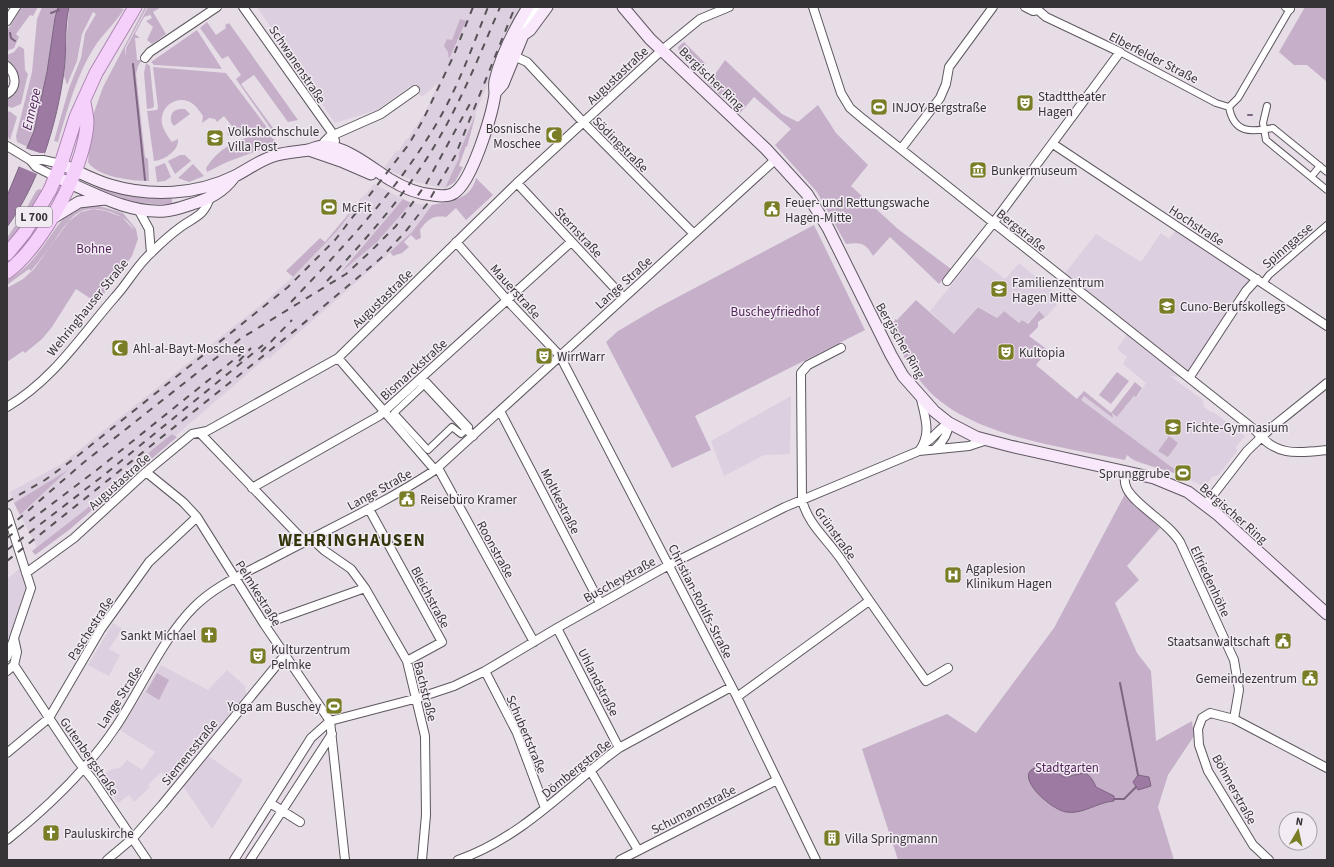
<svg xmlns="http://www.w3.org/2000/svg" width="1334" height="867" font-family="'Source Sans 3',sans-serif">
	<rect width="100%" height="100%" fill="#e6dde7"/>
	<path fill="#dccfdf" d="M 257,7 L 519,7 L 459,153 L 459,158 L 445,188 L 442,188 L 417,182 L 384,168 L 397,150 L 399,151 L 406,139 L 407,140 L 426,111 L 438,83 L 422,97 L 410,86 L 377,110 L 335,123 Z
		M 374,184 L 403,199 L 334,278 L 376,242 L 411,203 L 432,205 L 412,232 L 399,245 L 273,355 L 270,359 L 267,357 L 175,436 L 172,434 L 94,503 L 37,547 L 20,515 L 66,472 L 14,503 L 10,492 L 63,463 L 267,300 L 298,272 L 337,231 Z
		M 1178,227 L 1257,279 L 1189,378 L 1170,376 L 1203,400 L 1204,407 L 1208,410 L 1211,412 L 1212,411 L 1245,436 L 1236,447 L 1237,451 L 1218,476 L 1213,476 L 1205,487 L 1173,472 L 1133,461 L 1077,400 L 1084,391 L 1117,417 L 1135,396 L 1137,397 L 1146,383 L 1123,364 L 1127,357 L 1117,349 L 1129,331 L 1061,278 L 1096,234 L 1141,262 L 1161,233 L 1169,239 Z
		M 975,256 L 1005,279 L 1019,263 L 1062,299 L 1046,317 L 1038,311 L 1027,324 L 1022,320 L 1019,323 L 1003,311 L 997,318 L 978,306 L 954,334 L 930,311 Z
		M 791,396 L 790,454 L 764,455 L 724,476 L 711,441 Z
		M 24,565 L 31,588 L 7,657 L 7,579 Z
		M 113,623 L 122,629 L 109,649 L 120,655 L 109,676 L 88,665 Z
		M 161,665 L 208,690 L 227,670 L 245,686 L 246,694 L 177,779 L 172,776 L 170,779 L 161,772 L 148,785 L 150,787 L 134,802 L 129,795 L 118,803 L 100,777 L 112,769 L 120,768 L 127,760 L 142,770 L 155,752 L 120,730 Z
		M 207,755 L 243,780 L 212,829 L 183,786 Z"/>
	<path fill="#c6b0c9" d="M 22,7 L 38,7 L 33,16 L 30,15 L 16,34 L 19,37 L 14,48 L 7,51 L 7,31 Z
		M 42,7 L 58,7 C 52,28 51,50 47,72 C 43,97 36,123 28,147 L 17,142 L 16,136 L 32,72 L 37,19 Z
		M 69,7 L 115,7 L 124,9 C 116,22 106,31 97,43 C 77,73 68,108 58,142 L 54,141 L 69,88 L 81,58 L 85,33 L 96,14 L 93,12 L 82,34 L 77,61 L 67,85 L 64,76 Z
		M 145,7 L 147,7 L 125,48 L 126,59 L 126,48 L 148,7 L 161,7 L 153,12 L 166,34 L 152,44 L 147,40 L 153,27 L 146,21 L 152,18 L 150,15 L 144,17 L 135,34 L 140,38 L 135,38 L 137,60 L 142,60 L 138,66 L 136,74 L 145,157 L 148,159 L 149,181 C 132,181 97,177 88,162 L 89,151 L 86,150 L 92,118 L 103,87 Z
		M 1305,7 L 1327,7 L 1327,82 L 1307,65 L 1294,65 L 1279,52 Z
		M 460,19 L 466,21 L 449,59 L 448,52 L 444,46 L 447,39 L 452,40 Z
		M 207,22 L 216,35 L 226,28 L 225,25 L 229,23 L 298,120 L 288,122 L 254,75 L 241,84 L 273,128 L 275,131 L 273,132 L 236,79 L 241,75 L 228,56 L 222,59 L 200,28 Z
		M 197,30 L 222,69 L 154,65 L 151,62 Z
		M 684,42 L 706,64 L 699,71 L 679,53 L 678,47 Z
		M 19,46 L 24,49 L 25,70 L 28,74 L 21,104 L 12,108 L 7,106 L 7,98 L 14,91 L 7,62 L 7,55 L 14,52 Z
		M 725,60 L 782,114 L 798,122 L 818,105 L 836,133 L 868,165 L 851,186 L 898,229 L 951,269 L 939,284 L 890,237 L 873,256 C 866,243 861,242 846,244 L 817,192 L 775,145 L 791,129 L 754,97 L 740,113 L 708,84 Z
		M 146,63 L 150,66 L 154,106 L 153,108 L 147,109 L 144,73 Z
		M 153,67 L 226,73 L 266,126 L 266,129 L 230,137 L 227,134 L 234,129 L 224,116 L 217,122 L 215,119 L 209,118 L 202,123 L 203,116 C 200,112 197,107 193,104 C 182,95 164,102 162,117 C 160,126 167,135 172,142 L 178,139 C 179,151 164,160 154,161 L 147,111 L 157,110 L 158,108 Z
		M 180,109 L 185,109 L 190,114 L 174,126 L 171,122 C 170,114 173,110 180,109 Z
		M 7,111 L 11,112 L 17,117 L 10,140 L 7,135 Z
		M 476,113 L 467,147 L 466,146 L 459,166 L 463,167 L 455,182 L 445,188 L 459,158 L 459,153 Z
		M 267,135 L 275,140 L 273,145 L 227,162 L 207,172 L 206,168 C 219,147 243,135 267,135 Z
		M 180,155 L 185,155 L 191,161 L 175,174 L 168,161 Z
		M 165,163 L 171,177 L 165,181 L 157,182 L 155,167 Z
		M 193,164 L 204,176 L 189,182 L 178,178 Z
		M 476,178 L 493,195 L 466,220 L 456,208 L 446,217 C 433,215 428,219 420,230 L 421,238 L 416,240 L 411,235 L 404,242 L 409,247 L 402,253 L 393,256 L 390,252 L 412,232 L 432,205 C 450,201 471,200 476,178 Z
		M 89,185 C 117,195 143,199 172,197 L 172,204 C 140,206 119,198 89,187 Z
		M 39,189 L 44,191 L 34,208 L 7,246 L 7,238 L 26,209 L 36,191 Z
		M 367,192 L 337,231 L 293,277 L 286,271 L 320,238 L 325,242 Z
		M 403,199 L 411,203 L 377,242 L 340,273 Z
		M 96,205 L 123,213 L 136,229 L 138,239 L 132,256 L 97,303 L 76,289 L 52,327 L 42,339 L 25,353 L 23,351 L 7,362 L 7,288 L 23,279 L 34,269 L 69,221 L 81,212 L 93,209 L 106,211 L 122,217 L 134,230 C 129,220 121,216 111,212 C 78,201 69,220 52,244 C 46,253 38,262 31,271 L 29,269 L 7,285 L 7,280 C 38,265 49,231 73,208 L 75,211 L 84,207 Z
		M 814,225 L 865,330 L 695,416 L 711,450 L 672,468 L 606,342 L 618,331 L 657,308 Z
		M 916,300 L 954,334 L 978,307 L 997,318 L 1004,311 L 1019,323 L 1022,320 L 1028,324 L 1039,311 L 1045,317 L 1038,322 L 1038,327 L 1029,336 L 1048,350 L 1036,365 L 1077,399 L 1084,391 L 1111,413 L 1135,382 L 1142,388 L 1136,397 L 1134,396 L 1117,417 L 1112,413 L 1113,418 L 1084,396 L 1081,400 L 1178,472 L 1180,469 L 1188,474 L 1186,477 L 1187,478 C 1171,470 1138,465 1127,455 L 1125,460 C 1064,447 976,437 931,393 C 914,376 902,354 891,333 L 895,319 L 897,320 Z
		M 1117,372 L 1129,381 L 1111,404 L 1099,395 Z
		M 172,434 L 177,437 L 69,530 L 35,555 L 32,551 L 94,503 L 153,449 Z
		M 1169,436 L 1178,443 L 1168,457 L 1158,451 Z
		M 68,470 L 20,515 L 14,503 Z
		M 1125,494 L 1160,528 L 1127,566 L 1139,580 L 1115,603 L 1137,653 L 1151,671 L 1156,741 L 1192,721 L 1194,736 L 1168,775 L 1158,807 L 1174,860 L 898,860 L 862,749 L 947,714 L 976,733 L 1054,628 Z
		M 157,673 L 169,680 L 159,700 L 146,692 Z"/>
	<path fill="#9c7aa2" stroke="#7e6582" d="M 58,7 L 69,7 C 64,28 67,50 64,71 C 57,124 39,183 7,227 L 7,196 L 34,131 L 47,72 L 55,18 Z
		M 1046,766 L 1064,777 C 1081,775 1087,766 1096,787 L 1114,796 L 1114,801 C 1098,802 1082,815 1066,812 C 1048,809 1004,767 1046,766 Z
		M 1138,775 L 1149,777 L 1151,786 L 1138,790 L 1133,782 Z"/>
	<path fill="#e6dde7" d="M 25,148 L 40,153 L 45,153 L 37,174 L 18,166 Z"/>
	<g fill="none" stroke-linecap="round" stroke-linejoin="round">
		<path stroke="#7e6582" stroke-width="2" d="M 51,13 L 59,10
			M 10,33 L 11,38 L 15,41
			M 133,64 L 145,180
			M 1248,115 L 1252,115
			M 1120,683 L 1138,775
			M 1114,799 L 1124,799 L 1136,787"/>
		<g stroke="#5e575f" stroke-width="8">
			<path id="pedestrian" d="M 1120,52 L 1216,103 L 1229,107
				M 1267,106 L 1263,123 L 1266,140 L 1327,190
				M 1229,107 C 1234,134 1251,132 1273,128 L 1327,172
				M 1229,107 L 1238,98 L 1290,9
				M 1311,177 L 1320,166
				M 1263,283 L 1269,275 L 1327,225
				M 427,382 L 469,427 L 461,434 L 452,427 L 428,450 L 394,413 Z"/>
		</g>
		<g stroke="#5e575f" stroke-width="10">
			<path id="minor" d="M 243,7 L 333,134 L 335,141 L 327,150
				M 813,7 L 841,93 L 850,108 L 863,119 L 1256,431 C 1276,457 1298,453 1327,450
				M 1286,7 L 1290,9
				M 7,21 L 16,7
				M 523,35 L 523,28 L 537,7
				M 514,56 L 527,62 L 583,122 L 694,234
				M 145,58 L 150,52 L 217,7
				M 7,66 C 16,74 18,87 7,94
				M 1053,144 L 1327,326
				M 7,146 L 30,160 L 36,167 L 56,177
				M 901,149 L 940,98 L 946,84 L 949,67 L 993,7
				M 322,151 L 324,142 L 329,137 L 381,114 L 415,90
				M 30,160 L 43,160 L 61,164
				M 517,183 L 623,297
				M 138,209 L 149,229 L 151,253
				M 456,242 L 507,300 L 560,356 L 737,697 L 816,860
				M 947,281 L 994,222 L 1120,52 L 1046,17 L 1038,10 L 1033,11 L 1025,7
				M 841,348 L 808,365 L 801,373 L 802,500 C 808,524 826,538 840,558 C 868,599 897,640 926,681 L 948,668
				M 338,358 L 435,470
				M 1189,378 L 1246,291 L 1257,279
				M 420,379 L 473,436
				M 7,407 C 54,379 80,337 115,297 C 128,283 137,265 152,252 C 161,243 171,234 182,226 C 195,217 205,215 210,197
				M 500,411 L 600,603
				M 200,433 L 304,541
				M 925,443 C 934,438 939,428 949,423
				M 936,448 C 944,441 948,434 949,423
				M 919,451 C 932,434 925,417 921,399
				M 438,468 L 534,642
				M 1126,471 C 1124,477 1124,483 1127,489 C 1137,507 1167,521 1180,542 L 1234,660 L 1239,690 L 1234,719
				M 146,472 L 183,502 L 197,517 L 264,624 L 330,721 L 345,860
				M 252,488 L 379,416 L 571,242
				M 1206,504 L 1247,451 L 1271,428 L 1327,383
				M 369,509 L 442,642 L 407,661
				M 7,513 L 31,588 L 14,638 L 17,652 L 14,665 L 7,671
				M 311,538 L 325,551 L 351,569 L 365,588 L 407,661 L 425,736 L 426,815 L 422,860
				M 26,573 L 74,538 L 146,472 L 192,434 L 207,431 L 338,358 L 517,183 L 662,50 L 700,19 L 729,7
				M 264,624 L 365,588
				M 557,628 L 619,748
				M 7,657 L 14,639
				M 14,665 L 77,760 L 93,780 L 147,860
				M 485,671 L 517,733 L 545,808
				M 737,697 L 869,601
				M 7,753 L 49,718 L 101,629 L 149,562 L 197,517
				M 590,770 L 638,850
				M 270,803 L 300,822
				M 7,840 C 48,807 88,769 117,725 C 142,687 163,638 194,607 C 215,586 243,574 268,561 C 324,531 382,505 435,470 L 776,159
				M 107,860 L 133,838 L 162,805 L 285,655
				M 234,860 L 311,738 L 330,721 L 418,698 L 454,686 L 485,671 L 557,628 L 669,565 L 785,507 L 919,451 L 969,446 L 987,440
				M 250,860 L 332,734
				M 458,860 C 516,840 561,794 607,757 L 619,748 L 731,687
				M 620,860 L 777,780
				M 1269,860 L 1253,845 L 1208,771 L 1199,745 L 1198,729 L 1202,718 L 1210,713 L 1234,719 L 1327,768"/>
		</g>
		<g stroke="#5e575f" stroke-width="13">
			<path id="secondary" d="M 623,7 L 650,39 L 766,149 L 807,194 L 828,228 L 891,355 L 903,376 L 934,411 L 949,423 L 976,437 L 1010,446 L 1154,478 L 1188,492 L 1217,514 L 1327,614
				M 495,93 L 503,84 L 523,35 L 530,30 L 547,7
				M 309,150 L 341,161 L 371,174
				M 61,164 C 77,171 93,180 110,185 C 150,197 197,195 235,176 C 249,169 261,159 277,155 C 287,152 297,152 308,150 C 313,149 317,146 323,146 C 344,145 372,168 389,179 C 402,187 418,194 433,195 C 440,196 448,197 454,193 C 472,182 492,115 495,94 C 495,90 494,85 495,81 C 501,55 514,30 528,7
				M 56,177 C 90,191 127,214 165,211 C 175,210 183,207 192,204 C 209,199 223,192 234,177
				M 51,219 L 79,202 L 105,199"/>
		</g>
		<g stroke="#ad85b3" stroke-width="15">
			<path id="primary" d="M 7,254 L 25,232 L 50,190 L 61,164 L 76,117 L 96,73 L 135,7
				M 7,272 C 42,247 85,167 87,123 C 87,116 85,109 84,102"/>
		</g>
		<use href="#pedestrian" stroke="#fff" stroke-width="6"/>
		<use href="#minor" stroke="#fff" stroke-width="8"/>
		<use href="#secondary" stroke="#f9e7fc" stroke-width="11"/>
		<use href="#primary" stroke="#f4d0fa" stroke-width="13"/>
		<path stroke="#565256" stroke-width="2" stroke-dasharray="7 7" stroke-linecap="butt" d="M 327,281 C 368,237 408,192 438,140 C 463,97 481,52 500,7
			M 291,302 C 344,246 399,189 438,121 C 459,85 473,45 488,7
			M 261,352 L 292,320
			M 239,361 L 251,348
			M 7,502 L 45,480 L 75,458 L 288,287 L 335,240 L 409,144 L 423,120 L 453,57 L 473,7
			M 7,529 L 83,463 L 240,339 L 346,274 L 371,251 L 396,226 L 426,184 L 472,100
			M 7,538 L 98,469 L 241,354
			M 7,550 L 104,475 L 263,345
			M 7,561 L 298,328 L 381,258 L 405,232 L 427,204 L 455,156 L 515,7"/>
	</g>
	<defs>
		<g id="theatre-square" transform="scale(0.9)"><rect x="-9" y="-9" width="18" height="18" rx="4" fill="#797d26" stroke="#f3ebf4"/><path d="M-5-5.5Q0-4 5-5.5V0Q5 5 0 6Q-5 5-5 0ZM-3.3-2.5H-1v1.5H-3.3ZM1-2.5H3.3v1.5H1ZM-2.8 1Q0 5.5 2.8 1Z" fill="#fff"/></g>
		<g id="stadium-square" transform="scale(0.9)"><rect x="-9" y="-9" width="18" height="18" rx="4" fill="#797d26" stroke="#f3ebf4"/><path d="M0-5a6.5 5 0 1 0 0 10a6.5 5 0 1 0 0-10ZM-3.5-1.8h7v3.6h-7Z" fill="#fff"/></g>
		<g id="mosque-square" transform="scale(0.9)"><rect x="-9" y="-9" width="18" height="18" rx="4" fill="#797d26" stroke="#f3ebf4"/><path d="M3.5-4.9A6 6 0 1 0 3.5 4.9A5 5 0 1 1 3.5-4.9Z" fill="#fff"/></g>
		<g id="university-square" transform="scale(0.9)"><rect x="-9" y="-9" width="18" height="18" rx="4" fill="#797d26" stroke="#f3ebf4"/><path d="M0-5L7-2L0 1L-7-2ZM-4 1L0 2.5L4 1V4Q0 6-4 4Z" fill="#fff"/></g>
		<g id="museum-square" transform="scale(0.9)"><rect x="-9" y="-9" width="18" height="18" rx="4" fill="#797d26" stroke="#f3ebf4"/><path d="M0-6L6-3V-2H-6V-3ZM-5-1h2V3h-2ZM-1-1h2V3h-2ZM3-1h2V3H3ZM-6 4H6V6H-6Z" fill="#fff"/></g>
		<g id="civic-square" transform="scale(0.9)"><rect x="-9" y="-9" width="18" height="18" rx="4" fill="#797d26" stroke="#f3ebf4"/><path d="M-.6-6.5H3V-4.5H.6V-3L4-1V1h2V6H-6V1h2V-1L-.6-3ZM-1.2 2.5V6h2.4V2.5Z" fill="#fff"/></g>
		<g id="school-square" transform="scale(0.9)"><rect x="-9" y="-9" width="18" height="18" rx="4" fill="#797d26" stroke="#f3ebf4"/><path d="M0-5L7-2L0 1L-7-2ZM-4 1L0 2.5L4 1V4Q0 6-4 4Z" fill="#fff"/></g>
		<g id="hospital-square" transform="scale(0.9)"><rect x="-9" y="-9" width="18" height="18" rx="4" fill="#797d26" stroke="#f3ebf4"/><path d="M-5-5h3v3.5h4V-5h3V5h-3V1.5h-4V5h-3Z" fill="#fff"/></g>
		<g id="church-square" transform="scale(0.9)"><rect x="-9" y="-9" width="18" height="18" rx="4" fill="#797d26" stroke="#f3ebf4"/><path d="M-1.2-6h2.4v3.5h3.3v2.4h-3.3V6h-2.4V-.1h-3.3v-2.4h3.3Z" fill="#fff"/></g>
		<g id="building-square" transform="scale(0.9)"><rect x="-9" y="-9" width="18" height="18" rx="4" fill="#797d26" stroke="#f3ebf4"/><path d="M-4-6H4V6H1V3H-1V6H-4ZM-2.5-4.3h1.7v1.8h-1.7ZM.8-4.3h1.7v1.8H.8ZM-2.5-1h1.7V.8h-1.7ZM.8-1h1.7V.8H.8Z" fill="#fff"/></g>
	</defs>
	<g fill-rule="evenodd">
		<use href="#theatre-square" x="1025" y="103"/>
		<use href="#stadium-square" x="879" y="107"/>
		<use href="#mosque-square" x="554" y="135"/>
		<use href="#university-square" x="215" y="138"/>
		<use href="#museum-square" x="978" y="170"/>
		<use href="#stadium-square" x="329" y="207"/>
		<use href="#civic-square" x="772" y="209"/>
		<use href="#school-square" x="999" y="289"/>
		<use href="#school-square" x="1167" y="306"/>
		<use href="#mosque-square" x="120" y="348"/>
		<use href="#theatre-square" x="1006" y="352"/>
		<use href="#theatre-square" x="544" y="356"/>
		<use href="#school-square" x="1173" y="427"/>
		<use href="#stadium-square" x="1183" y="473"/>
		<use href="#civic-square" x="407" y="499"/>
		<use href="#hospital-square" x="953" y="575"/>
		<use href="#church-square" x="209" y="635"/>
		<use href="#civic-square" x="1283" y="641"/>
		<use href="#theatre-square" x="258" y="656"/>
		<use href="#civic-square" x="1310" y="678"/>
		<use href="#stadium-square" x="334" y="706"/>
		<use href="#church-square" x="51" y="833"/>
		<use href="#building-square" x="832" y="838"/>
	</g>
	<g text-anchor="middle" stroke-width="3" stroke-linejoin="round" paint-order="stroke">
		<rect fill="#f3ebf4" stroke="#6f6b70" stroke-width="1" x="16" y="207" width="36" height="20" rx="3"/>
		<g font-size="12" font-weight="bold" fill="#373437">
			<text x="34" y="221">L 700</text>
		</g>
		<g font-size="13" fill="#373437" stroke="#f3ebf4">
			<text transform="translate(1154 57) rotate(27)" y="5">Elberfelder Straße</text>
			<text transform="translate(298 64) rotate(56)" y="5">Schwanenstraße</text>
			<text transform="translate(617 75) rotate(-43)" y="5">Augustastraße</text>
			<text transform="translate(712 78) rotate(44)" y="5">Bergischer Ring</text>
			<text transform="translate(621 144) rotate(45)" y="5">Södingstraße</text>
			<text transform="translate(1197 225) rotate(33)" y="5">Hochstraße</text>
			<text transform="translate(1022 230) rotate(39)" y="5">Bergstraße</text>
			<text transform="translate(579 232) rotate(47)" y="5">Sternstraße</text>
			<text transform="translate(1287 245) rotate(-41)" y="5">Spinngasse</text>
			<text transform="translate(623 282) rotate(-42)" y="5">Lange Straße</text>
			<text transform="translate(516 291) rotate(48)" y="5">Mauerstraße</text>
			<text transform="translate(382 298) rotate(-44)" y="5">Augustastraße</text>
			<text transform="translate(87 307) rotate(-51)" y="5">Wehringhauser Straße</text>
			<text transform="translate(901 340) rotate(60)" y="5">Bergischer Ring</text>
			<text transform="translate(413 369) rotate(-42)" y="5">Bismarckstraße</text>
			<text transform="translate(119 481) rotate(-42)" y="5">Augustastraße</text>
			<text transform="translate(379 489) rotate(-29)" y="5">Lange Straße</text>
			<text transform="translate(561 501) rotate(63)" y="5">Moltkestraße</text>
			<text transform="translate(1234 513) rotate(41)" y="5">Bergischer Ring</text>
			<text transform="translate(836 533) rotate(54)" y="5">Grünstraße</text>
			<text transform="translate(496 549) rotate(61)" y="5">Roonstraße</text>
			<text transform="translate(619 579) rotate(-29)" y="5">Buscheystraße</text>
			<text transform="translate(1211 581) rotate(65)" y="5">Elfriedenhöhe</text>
			<text transform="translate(259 593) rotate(58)" y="5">Pelmkestraße</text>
			<text transform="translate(431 597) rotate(62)" y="5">Bleichstraße</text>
			<text transform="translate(701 601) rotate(63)" y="5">Christian-Rohlfs-Straße</text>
			<text transform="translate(90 628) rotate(-57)" y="5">Paschestraße</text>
			<text transform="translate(599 682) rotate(63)" y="5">Uhlandstraße</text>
			<text transform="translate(426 691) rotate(76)" y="5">Bachstraße</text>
			<text transform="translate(119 697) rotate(-57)" y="5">Lange Straße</text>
			<text transform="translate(527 734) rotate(67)" y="5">Schubertstraße</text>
			<text transform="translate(189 752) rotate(-51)" y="5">Siemensstraße</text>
			<text transform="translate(90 756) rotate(55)" y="5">Gutenbergstraße</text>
			<text transform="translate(576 768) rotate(-39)" y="5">Dömbergstraße</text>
			<text transform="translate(1235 789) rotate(61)" y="5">Böhmerstraße</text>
			<text transform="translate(693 809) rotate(-27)" y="5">Schumannstraße</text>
		</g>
		<g font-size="13" fill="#373437" stroke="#f3ebf4" text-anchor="start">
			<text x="1038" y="101">Stadttheater<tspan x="1038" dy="15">Hagen</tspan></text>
			<text x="892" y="112">INJOY Bergstraße</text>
			<text x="541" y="133" text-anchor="end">Bosnische<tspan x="541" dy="15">Moschee</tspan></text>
			<text x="228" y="136">Volkshochschule<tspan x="228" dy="15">Villa Post</tspan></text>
			<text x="991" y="175">Bunkermuseum</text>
			<text x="785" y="207">Feuer- und Rettungswache<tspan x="785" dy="15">Hagen-Mitte</tspan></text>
			<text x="342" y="212">McFit</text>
			<text x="1012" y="287">Familienzentrum<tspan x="1012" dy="15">Hagen Mitte</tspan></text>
			<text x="1180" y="311">Cuno-Berufskollegs</text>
			<text x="133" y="353">Ahl-al-Bayt-Moschee</text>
			<text x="1019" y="357">Kultopia</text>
			<text x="557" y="361">WirrWarr</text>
			<text x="1186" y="432">Fichte-Gymnasium</text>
			<text x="1170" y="478" text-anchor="end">Sprunggrube</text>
			<text x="420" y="504">Reisebüro Kramer</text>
			<text x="966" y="573">Agaplesion<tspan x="966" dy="15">Klinikum Hagen</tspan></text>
			<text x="196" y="640" text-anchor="end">Sankt Michael</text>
			<text x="1270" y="646" text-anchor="end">Staatsanwaltschaft</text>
			<text x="271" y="654">Kulturzentrum<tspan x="271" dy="15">Pelmke</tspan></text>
			<text x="1297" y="683" text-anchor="end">Gemeindezentrum</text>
			<text x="321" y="711" text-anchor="end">Yoga am Buschey</text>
			<text x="64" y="838">Pauluskirche</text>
			<text x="845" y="843">Villa Springmann</text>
		</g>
		<g font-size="13" fill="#53275b" stroke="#f3ebf4">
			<text x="94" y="253">Bohne</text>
			<text x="775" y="316">Buscheyfriedhof</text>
			<text x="1067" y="772">Stadtgarten</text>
		</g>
		<g font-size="14" font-style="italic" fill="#4f2357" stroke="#f3ebf4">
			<text transform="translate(31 109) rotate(-77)" y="5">Ennepe</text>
		</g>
		<g font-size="17" font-weight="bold" letter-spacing="1" fill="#33350b" stroke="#f3ebf4">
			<text x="352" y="546">WEHRINGHAUSEN</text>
		</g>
	</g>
	<rect width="1334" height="867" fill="none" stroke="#373437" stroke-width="16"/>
	<g transform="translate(1298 831) rotate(9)"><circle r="19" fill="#f3ebf4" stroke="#a8a2a8"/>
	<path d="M0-3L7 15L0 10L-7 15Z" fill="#797d26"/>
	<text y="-6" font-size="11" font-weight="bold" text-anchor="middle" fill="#373437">N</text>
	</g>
</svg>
